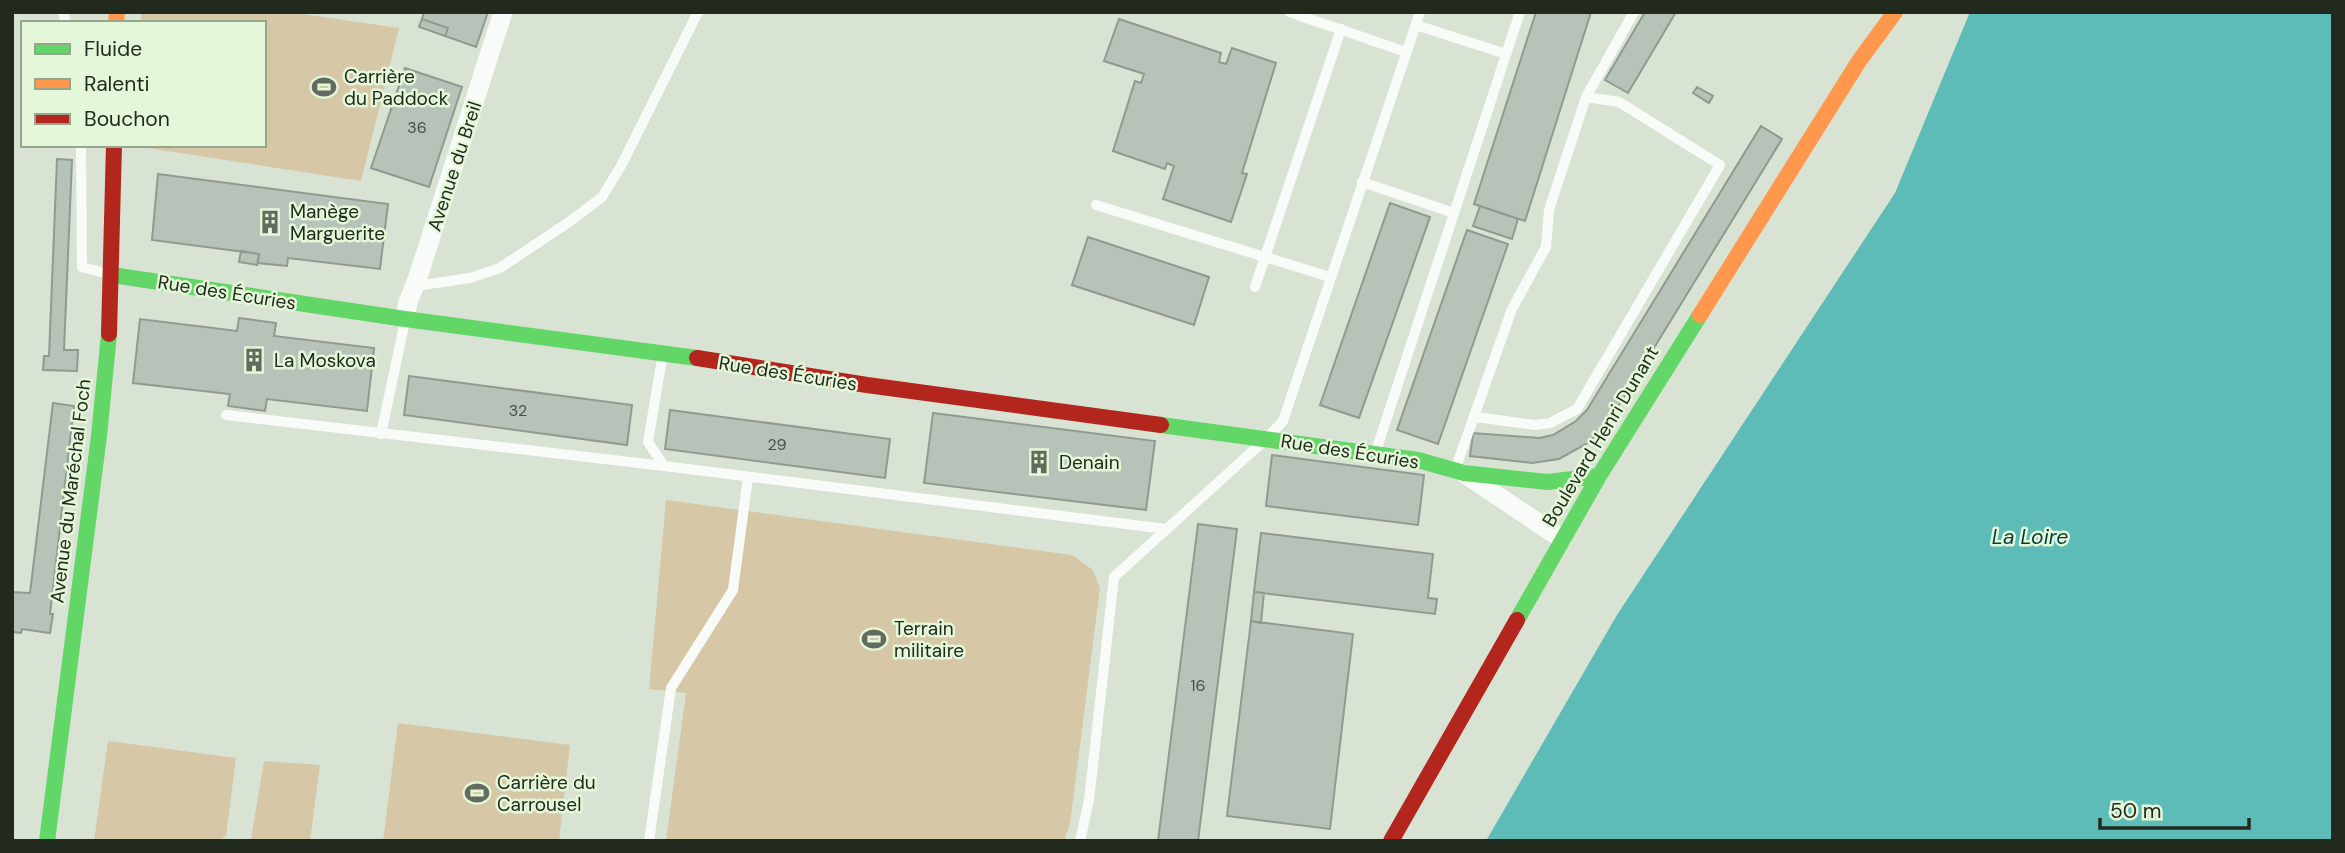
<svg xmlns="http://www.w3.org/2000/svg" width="2345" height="853" font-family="'DM Sans',sans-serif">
	<rect width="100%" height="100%" fill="#d9e3d3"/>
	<path fill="#d6c8a7" d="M 141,12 L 289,12 L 399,28 L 361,181 L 141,147 L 264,145 L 264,23 L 141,23 Z
		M 666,500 L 1072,555 L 1093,570 L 1100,588 L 1070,824 L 1064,841 L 666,841 L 686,693 L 649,689 Z
		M 398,723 L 570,745 L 559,841 L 383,841 Z
		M 108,741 L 236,758 L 226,836 L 218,841 L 94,841 Z
		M 264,761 L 320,765 L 310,841 L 253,841 L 251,839 Z"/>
	<path fill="#5dbcb7" d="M 1970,12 L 2333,12 L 2333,841 L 1486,841 L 1617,615 L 1895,193 Z"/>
	<path fill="#b7c3b8" stroke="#909a90" stroke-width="2" d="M 424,12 L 488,12 L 476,47 L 445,36 L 448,28 L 422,19 Z
		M 1536,12 L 1591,12 L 1525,221 L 1474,204 Z
		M 1645,12 L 1676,12 L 1628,93 L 1605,80 Z
		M 422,19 L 448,28 L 445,36 L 419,27 Z
		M 1119,19 L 1221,53 L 1219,62 L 1226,64 L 1232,48 L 1276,63 L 1242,173 L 1247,174 L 1231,222 L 1163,199 L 1174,166 L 1167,163 L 1165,169 L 1113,151 L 1135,81 L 1141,83 L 1144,74 L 1104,61 Z
		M 405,68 L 462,87 L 429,187 L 371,168 Z
		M 1697,87 L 1713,96 L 1709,103 L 1693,93 Z
		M 1761,126 L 1782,139 L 1608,423 L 1588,443 L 1559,459 L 1532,463 L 1470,456 L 1473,433 L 1539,438 L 1553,435 L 1576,421 L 1587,410 Z
		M 57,159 L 72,160 L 64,350 L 78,350 L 77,371 L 43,370 L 44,356 L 49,356 Z
		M 158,174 L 388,204 L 380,269 L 288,258 L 287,266 L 258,263 L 259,254 L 152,240 Z
		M 1390,203 L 1430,217 L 1359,418 L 1320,405 Z
		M 1480,206 L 1518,219 L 1512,239 L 1473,226 Z
		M 1467,230 L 1508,244 L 1438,444 L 1397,430 Z
		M 1088,237 L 1209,277 L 1194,325 L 1072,285 Z
		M 241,251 L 259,254 L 257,265 L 239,262 Z
		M 239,318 L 276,323 L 274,336 L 374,348 L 367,411 L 267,399 L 265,411 L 228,406 L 230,394 L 133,383 L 140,319 L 237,331 Z
		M 409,376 L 632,405 L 627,445 L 404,415 Z
		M 53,403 L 74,406 L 50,614 L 53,614 L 50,633 L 22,629 L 21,633 L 12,632 L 12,592 L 30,593 Z
		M 670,410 L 890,439 L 885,478 L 665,449 Z
		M 933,413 L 1155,441 L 1146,510 L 924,483 Z
		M 1272,455 L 1424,475 L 1418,525 L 1266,506 Z
		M 1198,524 L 1237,529 L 1198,841 L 1158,841 Z
		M 1261,533 L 1433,554 L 1428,598 L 1437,599 L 1435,614 L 1254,592 Z
		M 1254,592 L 1264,593 L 1261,623 L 1251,621 Z
		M 1251,621 L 1353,634 L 1330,829 L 1227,816 Z"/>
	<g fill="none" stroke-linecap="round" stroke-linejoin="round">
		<path stroke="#f9fbf8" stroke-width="10" d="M 63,12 L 66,23
			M 1289,12 L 1406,52
			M 1416,25 L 1506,54
			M 1586,97 L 1634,12
			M 81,145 L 82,267 L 108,274
			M 1362,182 L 1454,213
			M 1096,205 L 1330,277
			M 415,286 L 470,278 L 500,268 L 572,220 L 602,197 L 621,166 L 698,12
			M 1255,287 L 1341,29
			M 663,353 L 648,442 L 664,466
			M 226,415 L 664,466 L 1166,529
			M 381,434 L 405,321
			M 1376,451 L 1520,12
			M 1455,470 L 1512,309 L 1546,247 L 1549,210 L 1586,97 L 1619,102 L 1720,165 L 1577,409 L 1550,423 L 1536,425 L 1475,417
			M 649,841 L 671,688 L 733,590 L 748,477
			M 1080,841 L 1089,800 L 1114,577 L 1267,438 L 1283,421 L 1420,12"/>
		<path stroke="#f9fbf8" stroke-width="19" d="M 405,319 L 408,302 L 418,277 L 503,12
			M 1465,474 L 1562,539"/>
		<path stroke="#63d668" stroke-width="16" d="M 112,275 L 405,319 L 697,358
			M 1161,425 L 1418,460 L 1464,473 L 1547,482 L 1599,476
			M 1517,620 L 1599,476 L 1700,315
			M 47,841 L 99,436 L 109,334"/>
		<path stroke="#ff974d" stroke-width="16" d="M 116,23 L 117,12
			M 1700,315 L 1859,61 L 1895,12"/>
		<path stroke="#b3261e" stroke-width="16" d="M 109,334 L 114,145
			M 697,358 L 867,385 L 1161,425
			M 1391,841 L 1517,620"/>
	</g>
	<defs>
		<g id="stadium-bare" transform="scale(1.89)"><path d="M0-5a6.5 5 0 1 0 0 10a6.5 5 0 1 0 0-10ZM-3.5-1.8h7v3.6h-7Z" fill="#626b5d" stroke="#e4f8d9" stroke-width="2.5" paint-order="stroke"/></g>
		<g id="building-bare" transform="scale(1.89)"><path d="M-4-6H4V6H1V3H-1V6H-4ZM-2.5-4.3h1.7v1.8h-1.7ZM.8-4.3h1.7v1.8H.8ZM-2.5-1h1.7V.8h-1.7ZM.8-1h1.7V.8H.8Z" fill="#626b5d" stroke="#e4f8d9" stroke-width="2.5" paint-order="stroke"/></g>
	</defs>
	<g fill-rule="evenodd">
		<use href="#stadium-bare" x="324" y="87"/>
		<use href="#building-bare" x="270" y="222"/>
		<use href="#building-bare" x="254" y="360"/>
		<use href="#building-bare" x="1039" y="462"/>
		<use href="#stadium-bare" x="874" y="639"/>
		<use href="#stadium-bare" x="477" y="793"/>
	</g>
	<g text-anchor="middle" stroke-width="5" stroke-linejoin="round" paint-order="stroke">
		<g font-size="16" fill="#475044">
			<text x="417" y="133">36</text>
			<text x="518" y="416">32</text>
			<text x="777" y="450">29</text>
			<text x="1198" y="691">16</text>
		</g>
		<g font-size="19" fill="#222a1e" stroke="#e4f8d9" text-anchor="start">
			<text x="344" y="83">Carrière<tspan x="344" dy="22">du Paddock</tspan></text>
			<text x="290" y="218">Manège<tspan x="290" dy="22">Marguerite</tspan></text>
			<text x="274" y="367">La Moskova</text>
			<text x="1059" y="469">Denain</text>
			<text x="894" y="635">Terrain<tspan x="894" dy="22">militaire</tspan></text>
			<text x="497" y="789">Carrière du<tspan x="497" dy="22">Carrousel</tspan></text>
		</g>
		<g font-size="19" fill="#222a1e" stroke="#e4f8d9">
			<text transform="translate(454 166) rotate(-72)" y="7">Avenue du Breil</text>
			<text transform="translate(227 292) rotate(9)" y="7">Rue des Écuries</text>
			<text transform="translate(788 373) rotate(9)" y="7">Rue des Écuries</text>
			<text transform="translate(1600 436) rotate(-59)" y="7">Boulevard Henri Dunant</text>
			<text transform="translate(1350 451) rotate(9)" y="7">Rue des Écuries</text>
			<text transform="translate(70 491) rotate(-83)" y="7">Avenue du Maréchal Foch</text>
		</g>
		<g font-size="21" font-style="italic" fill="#023e3d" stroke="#e4f8d9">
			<text x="2030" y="544">La Loire</text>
		</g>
	</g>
	<rect width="2345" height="853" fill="none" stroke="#222a1e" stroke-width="28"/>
	<rect x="21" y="21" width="245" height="126" fill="#e4f8d9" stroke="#96a68e" stroke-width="2"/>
	<rect x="35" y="44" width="35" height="10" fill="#63d668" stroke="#96a68e" stroke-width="2"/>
	<text x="84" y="56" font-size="21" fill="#222a1e">Fluide</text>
	<rect x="35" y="79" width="35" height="10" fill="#ff974d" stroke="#96a68e" stroke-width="2"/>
	<text x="84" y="91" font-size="21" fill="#222a1e">Ralenti</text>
	<rect x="35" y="114" width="35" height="10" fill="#b3261e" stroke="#96a68e" stroke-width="2"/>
	<text x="84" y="126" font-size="21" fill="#222a1e">Bouchon</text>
	<path d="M2100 818v10h149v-10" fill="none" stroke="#222a1e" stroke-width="3.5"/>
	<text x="2110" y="818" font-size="21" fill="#222a1e" stroke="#e4f8d9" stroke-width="5" paint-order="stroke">50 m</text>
</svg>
